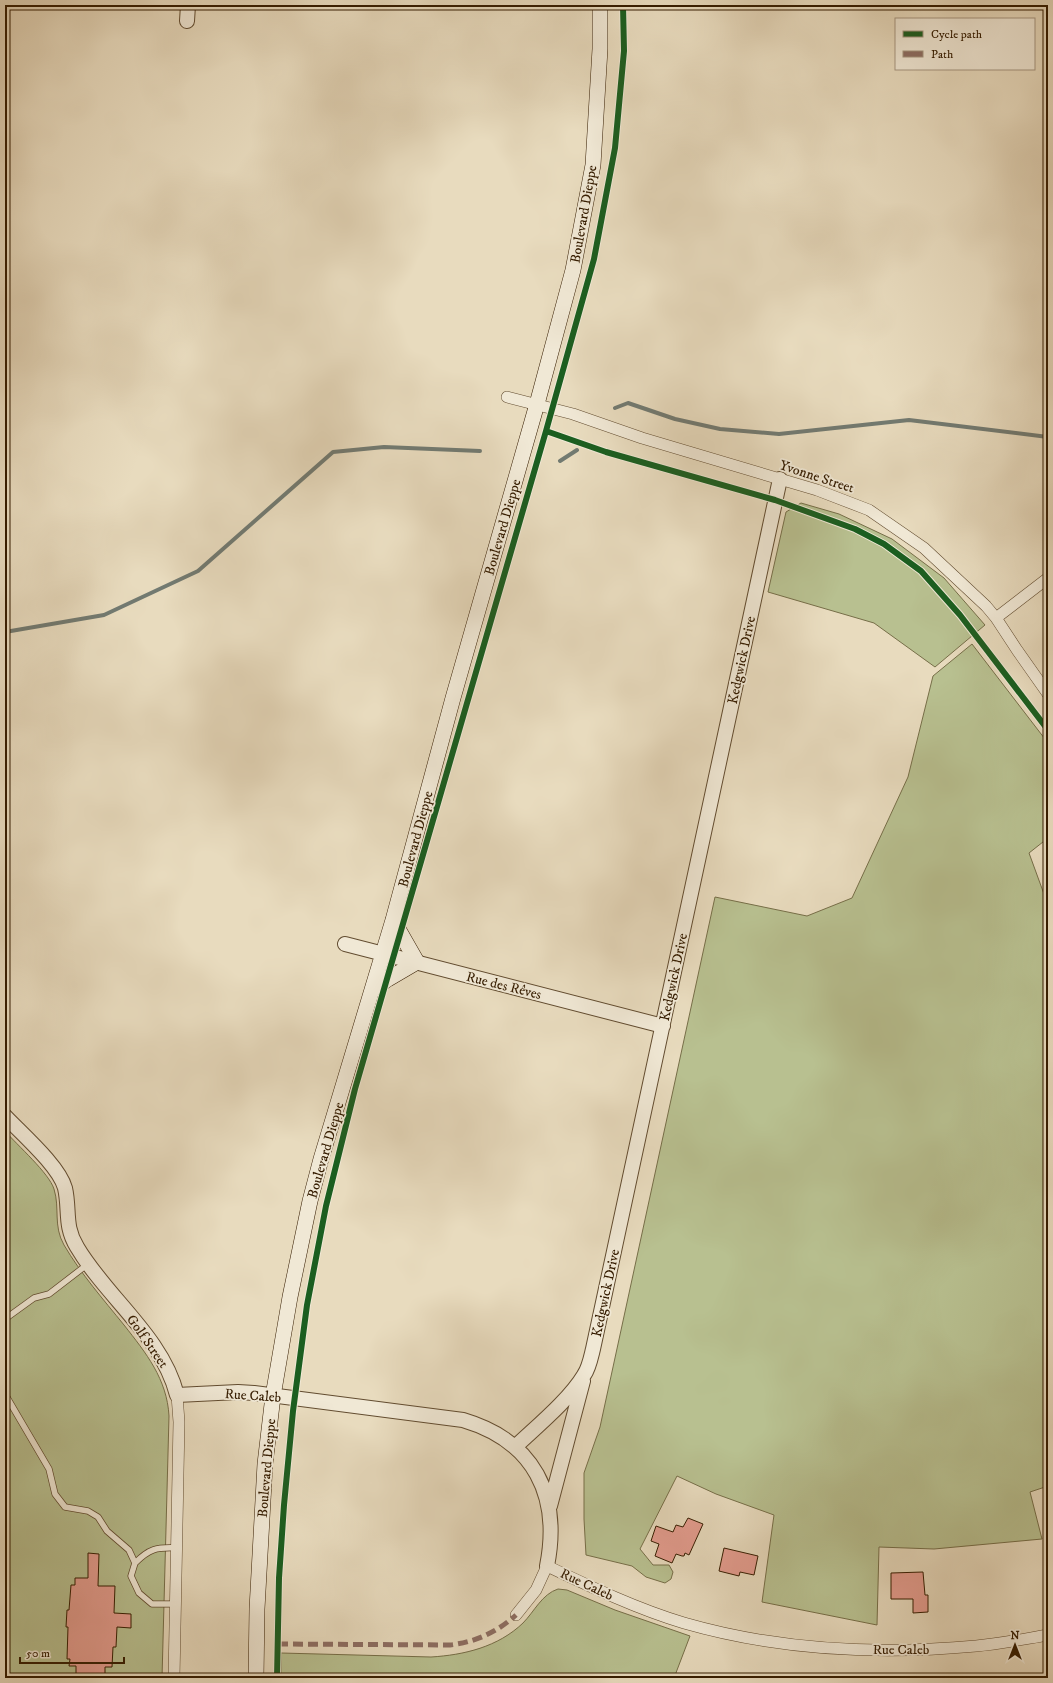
<svg xmlns="http://www.w3.org/2000/svg" width="1053" height="1683" font-family="'IM FELL DW Pica',serif">
	<rect width="100%" height="100%" fill="#e8dbbe"/>
	<filter id="stains"><feTurbulence type="fractalNoise" baseFrequency=".005" numOctaves="4"/><feColorMatrix values="0 0 0 0 .2 0 0 0 0 .09 0 0 0 0 .02 0 0 0 .5 -.17"/></filter>
	<radialGradient id="worn" r=".72"><stop offset=".6" stop-color="#630" stop-opacity="0"/><stop offset="1" stop-color="#630" stop-opacity=".3"/></radialGradient>
	<path fill="#b8c090" stroke="#766e48" d="M 801,503 L 839,514 L 892,539 L 944,578 L 985,625 L 935,667 L 874,623 L 768,592 L 786,512 Z
		M 972,644 L 1048,743 L 1048,838 L 1029,853 L 1048,905 L 1048,1486 L 1030,1492 L 1042,1539 L 934,1549 L 879,1547 L 877,1625 L 762,1602 L 774,1515 L 716,1494 L 677,1476 L 640,1549 L 653,1565 L 669,1565 L 673,1572 L 671,1579 L 665,1583 L 646,1577 L 632,1566 L 586,1555 L 584,1519 L 584,1473 L 600,1427 L 715,897 L 807,916 L 852,898 L 908,777 L 933,676 Z
		M 5,1131 C 17,1145 49,1173 54,1189 C 60,1208 53,1226 64,1245 C 81,1274 103,1299 124,1325 C 146,1353 167,1379 169,1416 L 162,1678 L 5,1678 Z
		M 558,1589 L 567,1590 L 615,1610 L 690,1636 L 674,1678 L 281,1678 L 281,1653 L 431,1657 C 464,1655 498,1647 523,1623 C 534,1612 542,1594 558,1589 Z"/>
	<g fill="none" stroke-linecap="round" stroke-linejoin="round">
		<path stroke="#727a71" stroke-width="4" d="M 615,408 L 628,403 L 675,419 L 720,429 L 779,434 L 909,420 L 1048,437
			M 560,461 L 577,450
			M 5,632 L 104,615 L 198,571 L 333,452 L 384,447 L 480,451"/>
	</g>
	<path fill="#e59d90" stroke="#351c00" d="M 688,1518 L 703,1524 L 689,1555 L 685,1553 L 684,1556 L 682,1556 L 676,1554 L 672,1563 L 655,1556 L 659,1544 L 651,1541 L 656,1526 L 673,1532 L 676,1525 L 683,1527 Z
		M 724,1548 L 758,1556 L 754,1575 L 740,1572 L 739,1576 L 719,1571 Z
		M 88,1553 L 99,1554 L 98,1586 L 115,1586 L 114,1613 L 131,1614 L 131,1628 L 117,1627 L 116,1647 L 113,1647 L 112,1667 L 105,1667 L 105,1677 L 76,1678 L 76,1666 L 69,1666 L 70,1659 L 67,1659 L 68,1627 L 66,1627 L 67,1610 L 69,1610 L 71,1585 L 75,1585 L 75,1578 L 88,1578 Z
		M 923,1572 L 925,1595 L 928,1595 L 928,1612 L 913,1613 L 913,1599 L 891,1599 L 891,1573 Z"/>
	<g fill="none" stroke-linecap="round" stroke-linejoin="round">
		<g stroke="#624c30" stroke-width="7">
			<path id="service" d="M 5,1319 L 34,1298 L 49,1294 L 88,1264
				M 5,1394 L 49,1469 L 55,1494 L 65,1507 L 88,1511 L 98,1517 L 107,1531 L 129,1550 L 135,1563 L 131,1576 L 139,1593 L 152,1604 L 175,1604
				M 135,1563 C 149,1549 156,1547 177,1548"/>
		</g>
		<g stroke="#624c30" stroke-width="12">
			<path id="minor" d="M 507,397 L 573,414 L 642,438 L 817,490 L 869,510 L 924,548 L 986,606 L 996,618 L 1017,650 L 1048,694
				M 996,618 L 1048,578
				M 516,1615 L 536,1590 L 547,1566 C 591,1587 637,1609 684,1623 C 778,1650 879,1655 976,1646 C 1000,1644 1024,1639 1048,1635
				M 174,1678 L 179,1422 L 177,1395"/>
		</g>
		<g stroke="#624c30" stroke-width="16">
			<path id="tertiary" d="M 187,21 L 188,5
				M 345,944 L 663,1026
				M 5,1116 C 22,1134 59,1166 65,1188 C 70,1210 64,1226 77,1247 C 107,1298 162,1336 177,1395 L 238,1392 L 254,1393 L 463,1420 C 534,1441 561,1495 547,1566
				M 515,1447 C 536,1427 569,1400 584,1375 C 589,1368 591,1357 593,1349 L 780,479
				M 550,1506 L 583,1381"/>
		</g>
		<g stroke="#351c00" stroke-width="16">
			<path id="secondary" d="M 372,990 L 388,979 L 417,962 L 393,920
				M 256,1678 L 257,1609 L 265,1464 L 273,1396 L 290,1297 L 310,1201 L 321,1159 L 393,920 L 453,698 L 537,404 L 573,270 L 593,165 L 600,49 L 600,5"/>
		</g>
		<use href="#service" stroke="#f0e8d5" stroke-width="5.5"/>
		<use href="#minor" stroke="#f0e8d5" stroke-width="11"/>
		<use href="#tertiary" stroke="#f0e8d5" stroke-width="14"/>
		<use href="#secondary" stroke="#f0e8d5" stroke-width="15"/>
		<path stroke="#8d6e63" stroke-width="5" stroke-dasharray="10 5" stroke-linecap="butt" d="M 278,1644 L 450,1645 C 476,1642 497,1632 516,1615"/>
		<g stroke="#f0e8d5" stroke-width="8">
			<path id="cycleway" d="M 546,431 L 606,452 L 775,500 L 855,529 L 884,544 L 921,571 L 960,615 L 1048,730
				M 277,1678 L 279,1578 L 284,1505 L 293,1411 L 307,1305 L 326,1206 L 355,1089 L 546,431 L 594,259 L 615,148 L 624,51 L 623,5"/>
		</g>
		<use href="#cycleway" stroke="#1b5e20" stroke-width="6"/>
	</g>
	<g text-anchor="middle" stroke-width="3.5" stroke-linejoin="round" paint-order="stroke">
		<g font-size="14" fill="#351c00" stroke="#f0e8d5">
			<text transform="translate(583 214) rotate(-80)" y="5">Boulevard Dieppe</text>
			<text transform="translate(817 476) rotate(18)" y="5">Yvonne Street</text>
			<text transform="translate(502 527) rotate(-74)" y="5">Boulevard Dieppe</text>
			<text transform="translate(741 660) rotate(-78)" y="5">Kedgwick Drive</text>
			<text transform="translate(415 839) rotate(-75)" y="5">Boulevard Dieppe</text>
			<text transform="translate(673 977) rotate(-78)" y="5">Kedgwick Drive</text>
			<text transform="translate(504 985) rotate(14)" y="5">Rue des Rêves</text>
			<text transform="translate(325 1150) rotate(-74)" y="5">Boulevard Dieppe</text>
			<text transform="translate(605 1293) rotate(-78)" y="5">Kedgwick Drive</text>
			<text transform="translate(148 1341) rotate(55)" y="5">Golf Street</text>
			<text transform="translate(253 1395) rotate(4)" y="5">Rue Caleb</text>
			<text transform="translate(266 1468) rotate(-85)" y="5">Boulevard Dieppe</text>
			<text transform="translate(587 1584) rotate(25)" y="5">Rue Caleb</text>
			<text x="901" y="1654">Rue Caleb</text>
		</g>
	</g>
	<rect width="1053" height="1683" fill="none" stroke="#e8dbbe" stroke-width="20"/>
	<rect x="6" y="6" width="1041" height="1671" fill="none" stroke="#351c00" stroke-width="2"/>
	<rect x="10" y="10" width="1033" height="1663" fill="none" stroke="#351c00"/>
	<rect x="895" y="18" width="140" height="52" fill="#f0e8d5" stroke="#a59680"/>
	<rect x="903" y="31" width="20" height="6" fill="#1b5e20" stroke="#a59680"/>
	<text x="931" y="38" font-size="12" fill="#351c00">Cycle path</text>
	<rect x="903" y="51" width="20" height="6" fill="#8d6e63" stroke="#a59680"/>
	<text x="931" y="58" font-size="12" fill="#351c00">Path</text>
	<g transform="translate(1015 1645)" stroke="#f0e8d5" stroke-width="3" paint-order="stroke">
	<path d="M0-3L7 15L0 10L-7 15Z" fill="#351c00"/>
	<text y="-6" font-size="11" font-weight="bold" text-anchor="middle" fill="#351c00">N</text>
	</g>
	<path d="M20 1657v6h104v-6" fill="none" stroke="#351c00" stroke-width="2"/>
	<text x="26" y="1657" font-size="12" fill="#351c00" stroke="#f0e8d5" stroke-width="3" paint-order="stroke">50 m</text>
	<rect width="100%" height="100%" filter="url(#stains)"/>
	<rect width="100%" height="100%" fill="url(#worn)"/>
</svg>
